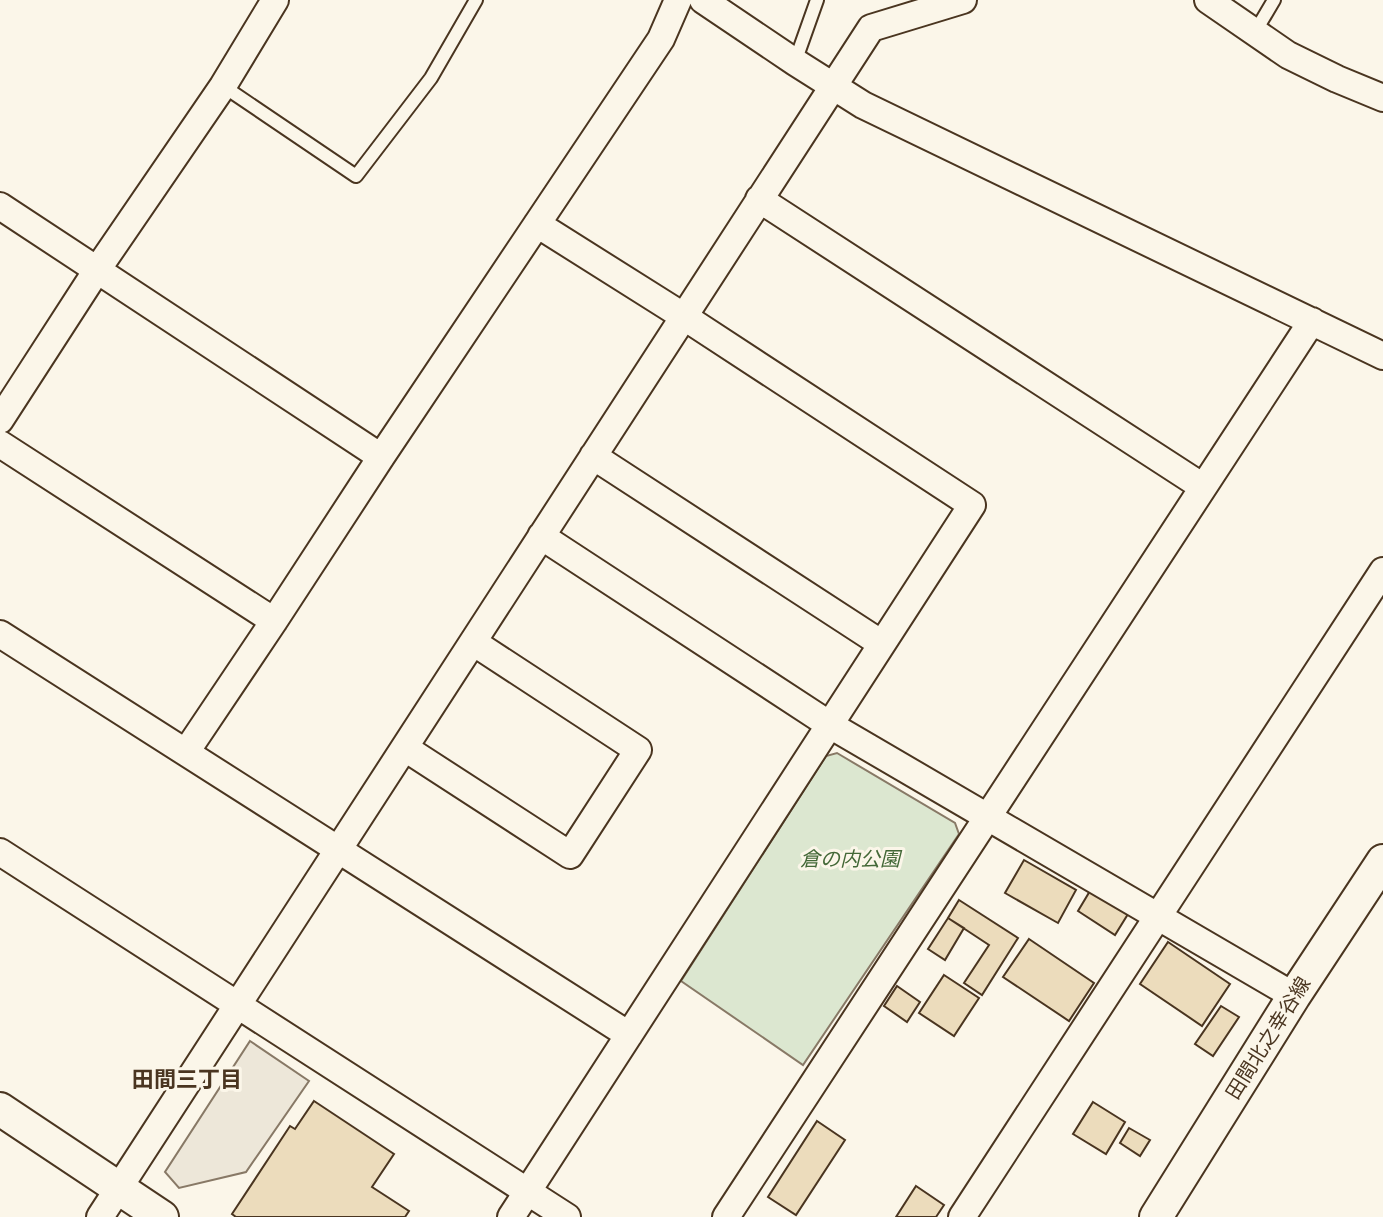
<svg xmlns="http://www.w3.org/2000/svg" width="1383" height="1217" font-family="'Noto Serif','Noto Sans JP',serif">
	<rect width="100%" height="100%" fill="#fbf6e9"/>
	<path fill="#dce7d0" stroke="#887966" stroke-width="2" d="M 837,753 L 955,823 L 959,834 L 803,1065 L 681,981 L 826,756 Z"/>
	<path fill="#ede7d9" stroke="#887966" stroke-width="2" d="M 250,1041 L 309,1081 L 246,1172 L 179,1188 L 165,1172 Z"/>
	<path fill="#ecdcbc" stroke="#4a3520" stroke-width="2" d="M 1024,860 L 1076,890 L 1058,923 L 1005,893 Z
		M 1090,891 L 1128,914 L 1115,935 L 1078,911 Z
		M 959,900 L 1018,938 L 982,995 L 964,983 L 989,945 L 948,918 Z
		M 948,918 L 964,928 L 945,960 L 928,949 Z
		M 1029,939 L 1094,983 L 1069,1021 L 1003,977 Z
		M 1168,942 L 1230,984 L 1202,1026 L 1140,984 Z
		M 944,975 L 979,998 L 954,1036 L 919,1013 Z
		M 897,986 L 920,1002 L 907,1022 L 884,1006 Z
		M 1221,1006 L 1239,1017 L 1213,1056 L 1195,1044 Z
		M 314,1101 L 394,1154 L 372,1187 L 409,1211 L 405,1217 L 236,1217 L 232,1214 L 290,1126 L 295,1129 Z
		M 1093,1102 L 1125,1122 L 1106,1154 L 1073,1134 Z
		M 817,1121 L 845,1140 L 796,1215 L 768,1197 Z
		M 1129,1128 L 1150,1140 L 1140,1156 L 1120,1143 Z
		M 916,1186 L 944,1205 L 936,1217 L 896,1217 Z"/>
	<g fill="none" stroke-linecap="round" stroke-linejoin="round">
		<g stroke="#4a3520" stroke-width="16">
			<path id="service" d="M 1255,32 L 1274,0
				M 795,62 L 817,0
				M 223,86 L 356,176 L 431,78 L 476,0"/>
		</g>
		<g stroke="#4a3520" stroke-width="30">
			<path id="minor" d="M 703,0 L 795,62 L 863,105 L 1383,356
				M 1208,0 L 1288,55 L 1337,79 L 1383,98
				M 759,199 L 1203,487
				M 0,206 L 381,457
				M 0,420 L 97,270 L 223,86 L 275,0
				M 0,444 L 274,621
				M 593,456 L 882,644
				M 541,536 L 830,725 L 1294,996
				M 0,634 L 629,1035
				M 405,748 L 570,855 L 638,750 L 473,642
				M 186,752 L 274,621 L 381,457 L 661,39 L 678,0
				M 0,852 L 567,1217
				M 100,1217 L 871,28 L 963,0
				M 511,1217 L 972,505 L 683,316 L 537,224
				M 726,1217 L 1312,321
				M 962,1217 L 1383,571"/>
		</g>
		<g stroke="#4a3520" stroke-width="36">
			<path id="tertiary" d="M 0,1109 L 162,1217
				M 1156,1217 L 1294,996 L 1383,861"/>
		</g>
		<use href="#service" stroke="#fbf6e9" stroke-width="12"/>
		<use href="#minor" stroke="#fbf6e9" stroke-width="26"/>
		<use href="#tertiary" stroke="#fbf6e9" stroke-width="32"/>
	</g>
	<g text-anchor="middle" stroke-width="6" stroke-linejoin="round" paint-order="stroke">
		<g font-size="20" font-style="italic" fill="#436837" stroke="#fbf6e9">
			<text x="850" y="866">倉の内公園</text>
		</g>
		<g font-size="20" fill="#4a3520" stroke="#fbf6e9">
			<text transform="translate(1268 1038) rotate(-58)" y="7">田間北之幸谷線</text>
		</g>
		<g font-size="22" font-weight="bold" fill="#4a3520" stroke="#fbf6e9">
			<text x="187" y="1087">田間三丁目</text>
		</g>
	</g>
</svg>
